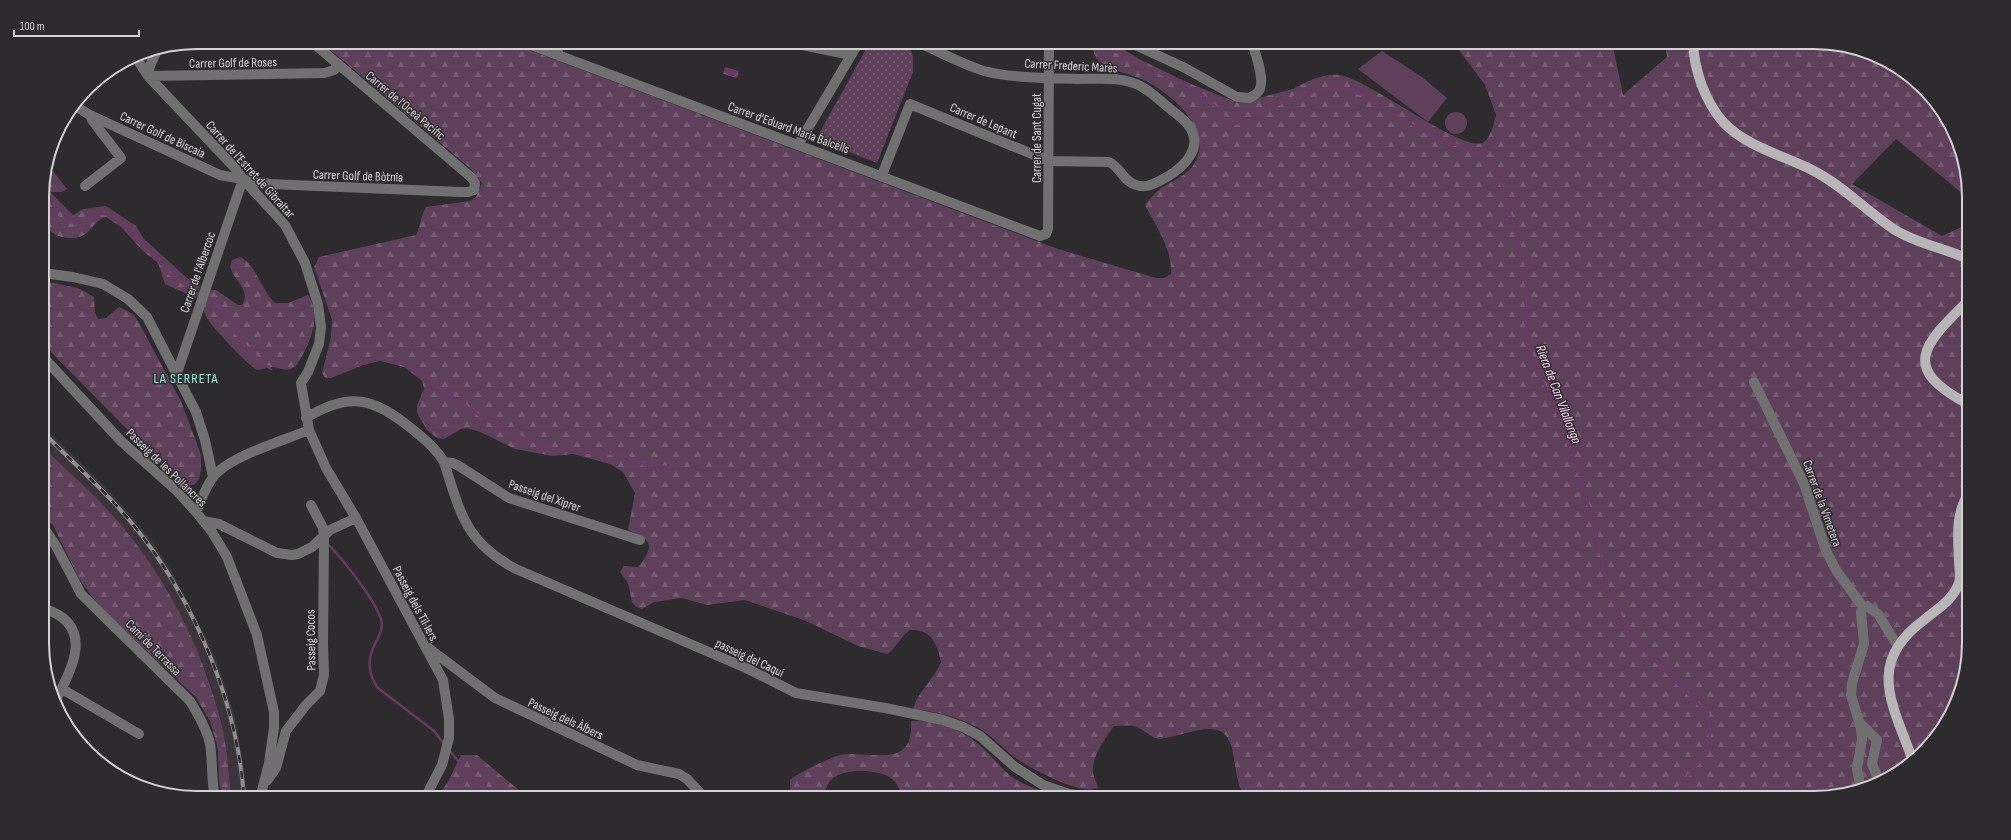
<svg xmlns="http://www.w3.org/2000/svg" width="2011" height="840" font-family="'Sofia Sans Condensed',sans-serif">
	<defs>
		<pattern id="forest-firs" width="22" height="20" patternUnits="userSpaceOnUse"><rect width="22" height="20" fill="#5f405a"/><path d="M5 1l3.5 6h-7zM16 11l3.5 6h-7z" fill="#755b71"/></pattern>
		<pattern id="park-dots" width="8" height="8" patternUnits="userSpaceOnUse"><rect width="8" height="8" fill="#5f405a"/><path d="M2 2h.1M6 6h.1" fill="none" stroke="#755b71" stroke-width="1.8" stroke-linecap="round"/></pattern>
		<pattern id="water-waves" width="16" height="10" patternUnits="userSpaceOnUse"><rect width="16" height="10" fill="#6b3965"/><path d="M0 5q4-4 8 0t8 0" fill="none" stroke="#7f557a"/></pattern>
	</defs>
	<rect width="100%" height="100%" fill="#2d2b2d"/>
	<path fill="#3b343a" d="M 44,427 L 109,490 L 152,540 L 175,577 L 216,658 L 235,717 L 248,798 L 231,798 L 222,727 L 208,677 L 169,593 L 142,552 L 103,505 L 44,448 Z"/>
	<path fill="#5f405a" d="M 1382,51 L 1422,77 L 1447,98 L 1428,122 L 1358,69 Z
		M1445 123a11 11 0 1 1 22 0a11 11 0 1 1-22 0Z"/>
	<path fill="url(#forest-firs)" d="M 321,42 L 508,42 L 1058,249 L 1156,278 L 1164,278 L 1171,274 C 1172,249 1156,226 1145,205 C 1149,200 1153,195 1157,191 C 1168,183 1183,178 1192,167 C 1218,132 1172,94 1144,80 C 1129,73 1112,72 1099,61 C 1094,57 1093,49 1091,42 L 1116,42 L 1126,51 L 1139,59 L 1191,84 L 1239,103 L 1293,89 C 1305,82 1324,73 1339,75 C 1368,78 1466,156 1484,142 C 1491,137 1494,123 1496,115 L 1485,85 L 1453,42 L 1612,42 L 1623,95 L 1667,57 L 1665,42 L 1814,42 L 1864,50 L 1900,68 L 1931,95 L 1953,129 L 1968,177 L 1968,198 L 1896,139 L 1852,184 L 1942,236 L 1968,224 L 1969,643 L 1961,693 L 1937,737 L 1908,766 L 1864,790 L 1824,798 L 1248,798 C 1227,783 1244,730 1211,729 C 1193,729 1177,737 1159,739 C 1149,737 1143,728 1133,726 C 1127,725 1120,726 1114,726 C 1105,738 1091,758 1093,773 C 1094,778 1097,783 1098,788 C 1086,792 1075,787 1063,783 C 1047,776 1032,769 1017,759 C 1003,749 992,735 977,727 C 956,716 936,712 913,709 C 918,691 934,680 941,662 C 937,644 932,629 910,630 C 900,636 897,648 887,654 L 858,646 L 806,621 L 745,600 L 707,605 L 682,598 L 654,602 L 642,609 L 636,607 L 632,602 L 628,583 L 620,572 L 624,566 L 638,567 C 655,546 653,540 628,530 L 635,493 L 623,472 L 610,464 L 573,454 L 553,456 L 515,449 L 480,432 L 467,428 L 461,429 L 444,439 L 437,438 L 427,430 L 417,413 L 417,406 L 424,388 L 422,381 L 404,367 L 380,361 L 363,365 L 331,378 L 325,378 L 322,373 L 331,337 L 332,320 L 314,267 L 319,257 L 416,235 C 421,225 421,215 426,207 L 470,201 L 476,197 L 482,183 L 471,169 Z
		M 48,165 L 67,189 L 62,192 L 50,192 L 73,215 L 83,209 L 106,206 L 136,226 L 144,239 L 187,278 L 200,286 L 196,298 L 165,284 L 158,263 L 143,251 L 121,227 L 106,217 C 96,220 96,224 89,231 C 76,244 51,238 43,223 L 42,187 Z
		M 240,257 C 255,263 262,291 275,303 L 288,303 L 308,295 C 321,313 312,339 302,356 C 299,361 297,366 293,368 C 285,372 279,367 272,367 C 266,367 263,370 257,370 C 247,364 206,322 204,312 C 203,306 207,297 208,290 L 216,290 L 238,305 L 242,305 C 252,290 233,280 230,267 L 232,260 Z
		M 43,281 L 78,288 L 94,297 L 95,312 L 98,319 L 106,318 L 119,307 L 133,314 L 138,321 L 181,401 L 201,455 L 201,471 L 199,479 L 194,485 L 187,485 L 175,478 L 50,351 L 43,341 Z
		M 44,448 C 63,467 84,485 103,505 C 161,565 202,645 222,726 C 227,749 229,774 231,798 L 222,798 L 219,780 L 218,750 L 215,738 L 210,721 L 195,696 L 99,606 L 79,579 L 53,525 L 44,518 Z
		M 911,721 C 941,720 967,731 988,753 C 996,761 1003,770 1012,777 C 1028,788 1049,793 1067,798 L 910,798 L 903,796 C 899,790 897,782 891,778 C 878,769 844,768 832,779 C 827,784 825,791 822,798 L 790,798 L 790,780 C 798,773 829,758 840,755 C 870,749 914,772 911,721 Z
		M 461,755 L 477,755 L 520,791 L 536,798 L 437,798 L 449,780 Z"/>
	<path fill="url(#park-dots)" d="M 870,42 L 908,42 L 913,57 L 913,72 L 877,163 L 816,139 Z"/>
	<path fill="url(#water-waves)" d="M 725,67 L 739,71 L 737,78 L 723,74 Z"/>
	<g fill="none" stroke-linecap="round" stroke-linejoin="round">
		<path stroke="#6b3965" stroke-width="2.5" d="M 1110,49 L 1200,93 L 1216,107 L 1229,122 L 1234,124 L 1243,123 L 1254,116 L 1301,94 L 1325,89 L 1345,89 L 1369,97 L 1385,109 L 1426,133 L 1484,156 L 1500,180 L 1526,266 L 1526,334 L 1536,368 L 1552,400 L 1581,479 L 1595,528 L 1609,592 L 1631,637 L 1708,714 L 1710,734 L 1705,755 L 1670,798
			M 42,204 C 55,217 67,225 86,224 L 96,214 L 106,214 L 114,217 L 131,228 L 136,241 L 143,245 L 170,274 L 201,296
			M 205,299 C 221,307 227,319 236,333 C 246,347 257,359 271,369
			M 352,367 L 372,360 L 389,359 L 410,367 L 483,418 L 506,431 L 552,449 L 601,454 L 622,454 L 648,466 L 672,467
			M 329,545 C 343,560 380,605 382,624 C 382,632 378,638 375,644 C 367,659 368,674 378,688 L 434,731 L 445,745
			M 449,750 L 478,785 L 512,798"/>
		<path stroke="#717071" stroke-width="10" d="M 523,42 L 1040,236 L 1046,234 L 1048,229 L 1049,42
			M 555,42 L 559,56
			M 788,42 L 851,55
			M 1129,42 L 1185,68 L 1237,97 L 1250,98 C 1252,96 1256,95 1258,92 C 1267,82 1255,54 1252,42
			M 137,55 L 137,59 L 148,76 L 235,168 L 243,179 L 285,225 L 305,263 L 318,304 L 321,327 L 319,344 L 308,372 L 301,383 L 309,430 L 326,468 L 356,518 L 443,680 L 449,719 L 449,738 L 442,765 L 425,798
			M 148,76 L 325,73 L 334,70 L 338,64
			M 148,76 L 150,66 L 157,50
			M 75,106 L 90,115 L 220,175 L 270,184 L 460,192 L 468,192 L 474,190 L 475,183 L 472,178 L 312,42
			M 798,145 L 859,42
			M 882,175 L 910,104 L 1049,161 L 1109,162 C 1120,167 1124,182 1136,185 C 1148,189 1157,182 1167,177 C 1185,166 1204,147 1189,126 C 1184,119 1175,113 1169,108 C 1160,101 1152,92 1142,87 C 1123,76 1099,79 1077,79 C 1049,78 1010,78 984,71 C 961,64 938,51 917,42
			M 85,186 L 121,158 L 92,120 L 90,115
			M 43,273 L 73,277 L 103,284 L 128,299 L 147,317 L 196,412 L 205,440 L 213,477
			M 43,357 L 121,441 L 176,490 L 196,512 L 212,532 L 227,557 L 257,635 L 274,712 L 274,728 L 269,763 L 260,798
			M 177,373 L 243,179
			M 1754,382 L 1804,484 L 1826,551 L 1836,570 L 1863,607
			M 306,418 C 350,391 374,398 412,429 C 424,439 436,448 444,462 L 453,463 L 459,466 L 509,498 L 640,540
			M 444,462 C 460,512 465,542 516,569 L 746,668 L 796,693 L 885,708 L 943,720 L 963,727 L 980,736 L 1015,767 L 1043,785 L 1069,794 L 1099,798
			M 196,512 C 201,501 206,485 214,476 C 230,456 285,440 309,430
			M 203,521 L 219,524 L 277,553 L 292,555 L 298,554 L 312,547 L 330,530 L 356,518
			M 44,528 L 56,546 L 81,594 L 190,701 C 198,714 207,729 210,744 C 213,762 211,780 215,798
			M 45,609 C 95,625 73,669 55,701
			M 427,647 L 495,698 L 637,765 L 679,774 L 687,779 L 705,798
			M 62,689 L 139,734
			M 1860,723 L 1877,740 L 1872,764 L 1879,781
			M 267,781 L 276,768 L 286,731 L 306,705 L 320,691 L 324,675 L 323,644 L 324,537 L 323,528 L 311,505
			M 1861,790 L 1857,769 L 1862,739 L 1861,728 L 1851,695 L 1852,683 L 1864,644 L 1861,612 L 1863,607 L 1867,606 L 1878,614 L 1897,645"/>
		<path stroke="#b7b5b6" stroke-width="10" d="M 1693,42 C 1694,70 1705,102 1724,123 C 1747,147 1785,156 1814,171 C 1845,187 1867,212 1895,230 C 1918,244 1944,248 1968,259
			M 1968,301 C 1924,344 1899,368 1968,404
			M 1913,761 C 1893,705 1865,663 1924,620 C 1937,609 1953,600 1959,583 C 1961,576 1959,568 1959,561 C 1958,538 1955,514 1969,493"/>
		<g stroke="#8f8d8f" stroke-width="4">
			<path id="rail" d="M 44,433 C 67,457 92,479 115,504 C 186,580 237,694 244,798"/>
		</g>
		<use href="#rail" stroke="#2d2b2d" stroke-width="2.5" stroke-dasharray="8" stroke-linecap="butt"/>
	</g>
	<g text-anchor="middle" stroke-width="3" stroke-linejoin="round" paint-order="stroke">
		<g font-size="13" fill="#d4d2d4" stroke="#2d2b2d">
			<text transform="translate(233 62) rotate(-1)" y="5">Carrer Golf de Roses</text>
			<text transform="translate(1071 65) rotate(3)" y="5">Carrer Frederic Marès</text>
			<text transform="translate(406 105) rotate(40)" y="5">Carrer de l'Oceà Pacífic</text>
			<text transform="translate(984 120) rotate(23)" y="5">Carrer de Lepant</text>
			<text transform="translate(789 127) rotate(20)" y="5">Carrer d'Eduard Maria Balcells</text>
			<text transform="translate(163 134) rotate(25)" y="5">Carrer Golf de Biscaia</text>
			<text transform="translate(1036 138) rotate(-90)" y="5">Carrer de Sant Cugat</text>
			<text transform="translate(251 169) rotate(48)" y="5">Carrer de l'Estret de Gibraltar</text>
			<text transform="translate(358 175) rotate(2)" y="5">Carrer Golf de Bòtnia</text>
			<text transform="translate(197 272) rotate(-71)" y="5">Carrer de l'Albercoc</text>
			<text transform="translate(167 467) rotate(44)" y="5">Passeig de les Pollancres</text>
			<text transform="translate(545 495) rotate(19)" y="5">Passeig del Xiprer</text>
			<text transform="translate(1823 503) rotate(70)" y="5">Carrer de la Vimetera</text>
			<text transform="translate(416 603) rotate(62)" y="5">Passeig dels Til·lers</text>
			<text transform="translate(310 640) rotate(-91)" y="5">Passeig Cocos</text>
			<text transform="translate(154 647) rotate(45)" y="5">Camí de Terrassa</text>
			<text transform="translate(750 657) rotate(25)" y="5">passeig del Caqui</text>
			<text transform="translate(566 718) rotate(25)" y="5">Passeig dels Àlbers</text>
		</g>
		<g font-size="14" letter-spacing="1" fill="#8bf2e0" stroke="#2d2b2d">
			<text x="186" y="383">LA SERRETA</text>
		</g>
		<g font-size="14" font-style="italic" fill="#ffcff7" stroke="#2d2b2d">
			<text transform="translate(1559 394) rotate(69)" y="5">Riera de Can Vilallonga</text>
		</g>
	</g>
	<path d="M0 0H2011V840H0ZM197 49H1814A148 148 0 0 1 1962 197V643A148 148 0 0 1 1814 791H197A148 148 0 0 1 49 643V197A148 148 0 0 1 197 49Z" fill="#2d2b2d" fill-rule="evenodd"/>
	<path fill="none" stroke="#d4d2d4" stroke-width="2" d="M197 49H1814A148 148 0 0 1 1962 197V643A148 148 0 0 1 1814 791H197A148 148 0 0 1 49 643V197A148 148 0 0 1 197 49Z"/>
	<path d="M14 30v6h125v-6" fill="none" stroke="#d4d2d4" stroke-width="2"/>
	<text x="20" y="30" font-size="12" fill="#d4d2d4" stroke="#2d2b2d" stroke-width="3" paint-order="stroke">100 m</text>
</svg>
